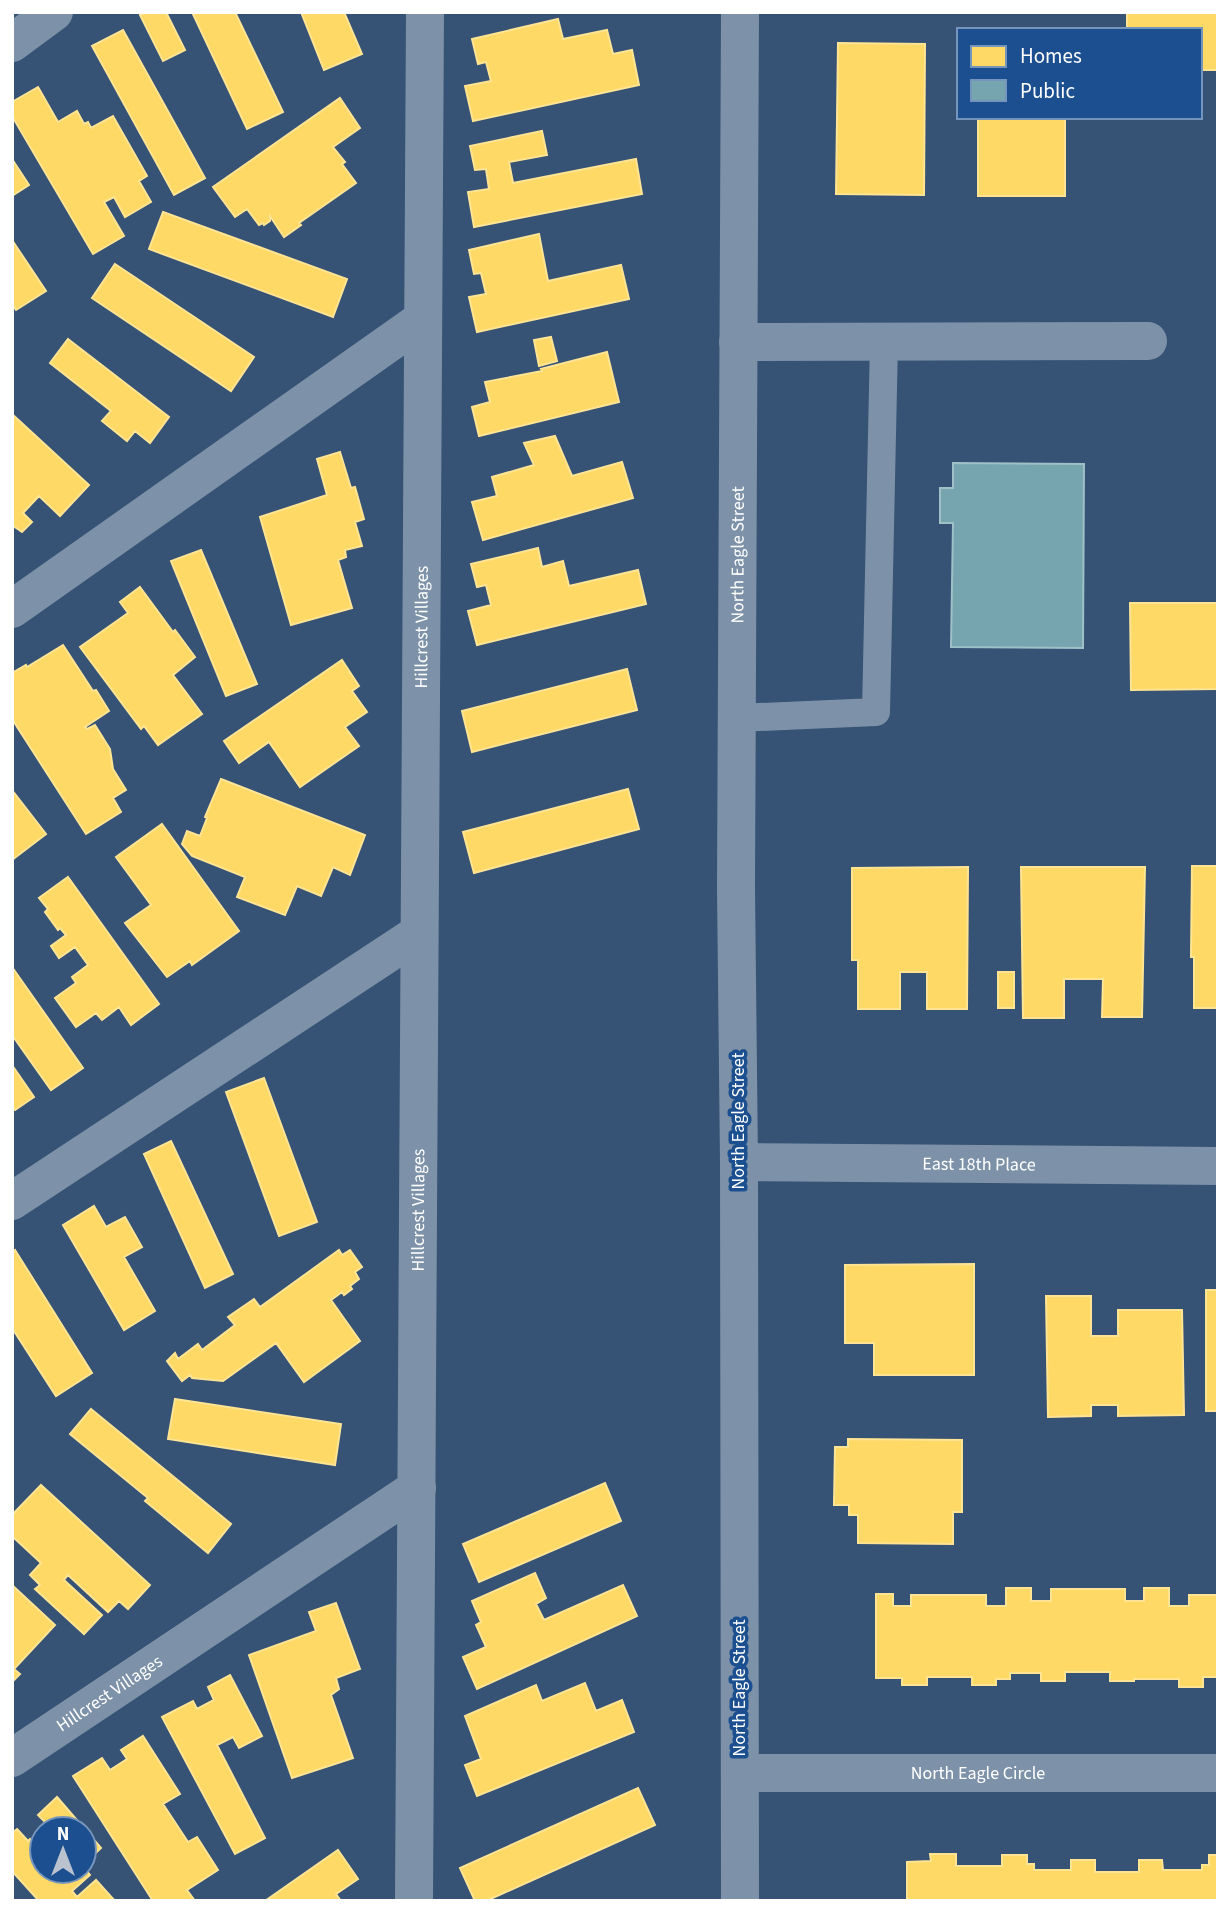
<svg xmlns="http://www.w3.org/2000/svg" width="1230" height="1913" font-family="'Source Sans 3',sans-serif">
	<rect width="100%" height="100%" fill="#365274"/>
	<path fill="#ffd966" stroke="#ffe494" stroke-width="2" d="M 146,12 L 166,12 L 185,50 L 163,61 L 140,15 Z
		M 192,12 L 235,12 L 283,112 L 247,129 Z
		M 301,12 L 344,12 L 362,54 L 324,70 Z
		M 1127,12 L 1218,12 L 1218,70 L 1200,70 L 1200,30 L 1127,30 Z
		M 558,19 L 563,39 L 607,30 L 613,54 L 632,50 L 639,85 L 473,121 L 465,86 L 491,81 L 486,62 L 478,64 L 472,39 Z
		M 123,30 L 205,178 L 174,195 L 92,46 Z
		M 838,43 L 925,44 L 924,195 L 836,194 Z
		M 38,87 L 58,122 L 77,111 L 84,124 L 88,122 L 91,128 L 113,116 L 147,176 L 139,181 L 151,202 L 125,217 L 114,197 L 104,202 L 124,236 L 93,254 L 12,116 L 12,102 Z
		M 340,98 L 360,128 L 333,147 L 345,162 L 342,164 L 356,183 L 299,223 L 301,225 L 284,237 L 270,216 L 270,221 L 264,225 L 263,223 L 259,225 L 247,209 L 235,217 L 213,187 Z
		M 978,117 L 1065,117 L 1065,196 L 978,196 Z
		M 542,131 L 547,155 L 509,162 L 513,183 L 636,159 L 642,194 L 474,227 L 468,192 L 489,189 L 486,169 L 475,170 L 470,146 Z
		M 12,159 L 29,185 L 12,196 Z
		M 163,212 L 347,279 L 333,317 L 149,249 Z
		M 539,234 L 548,281 L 621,265 L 629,299 L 477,332 L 469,297 L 486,294 L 481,273 L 474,274 L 469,250 Z
		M 12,240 L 46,291 L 16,310 L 12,304 Z
		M 115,264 L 254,357 L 231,391 L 92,298 Z
		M 551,337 L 557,361 L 539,366 L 534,340 Z
		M 68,339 L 169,417 L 150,443 L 135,431 L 127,441 L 102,421 L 111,411 L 50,363 Z
		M 607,352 L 619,402 L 479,436 L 472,407 L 490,402 L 485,382 L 542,371 L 541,369 Z
		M 12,414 L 89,485 L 60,516 L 39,496 L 23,513 L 32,522 L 22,532 L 12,525 Z
		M 555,436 L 572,476 L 622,462 L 633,498 L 483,540 L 472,502 L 497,496 L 492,477 L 534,465 L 524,443 Z
		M 340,452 L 351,488 L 355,487 L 364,519 L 355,522 L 362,546 L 345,550 L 346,557 L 338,560 L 352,608 L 291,625 L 260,517 L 327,495 L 317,459 Z
		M 538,548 L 542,567 L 563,561 L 569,586 L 638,570 L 646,604 L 477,645 L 468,611 L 491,605 L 486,585 L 477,587 L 471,564 Z
		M 201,550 L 257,684 L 226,696 L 171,561 Z
		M 140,587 L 173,632 L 175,630 L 195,657 L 173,675 L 202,714 L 158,745 L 144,726 L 141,729 L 80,647 L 128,613 L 120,602 Z
		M 1130,603 L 1218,603 L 1218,689 L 1131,690 Z
		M 63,645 L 93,691 L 96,690 L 109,711 L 85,727 L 87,729 L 95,725 L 110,749 L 113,769 L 126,790 L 113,798 L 121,812 L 86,834 L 12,719 L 12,673 L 26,665 L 27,667 Z
		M 342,660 L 359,686 L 352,691 L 367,712 L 345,727 L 359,746 L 300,787 L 269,742 L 239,763 L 224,741 Z
		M 627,669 L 637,710 L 472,752 L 462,711 Z
		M 221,779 L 365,835 L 350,875 L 333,867 L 321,896 L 297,886 L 285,915 L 237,897 L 245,877 L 192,856 L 182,844 L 187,831 L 200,836 L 207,818 L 205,817 Z
		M 628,789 L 639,829 L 474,873 L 463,832 Z
		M 12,790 L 46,834 L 12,860 Z
		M 162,824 L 239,931 L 192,965 L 190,961 L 167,977 L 125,923 L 151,905 L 116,857 Z
		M 1192,866 L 1218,866 L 1218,1008 L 1194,1008 L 1194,957 L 1191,957 Z
		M 968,867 L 967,1009 L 927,1009 L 927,972 L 900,972 L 900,1009 L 858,1009 L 858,960 L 852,960 L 852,868 Z
		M 1021,867 L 1145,867 L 1142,1017 L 1102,1017 L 1103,979 L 1064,979 L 1064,1018 L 1023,1018 Z
		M 68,877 L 159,1004 L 131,1025 L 119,1007 L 102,1020 L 96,1013 L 76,1027 L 55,998 L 76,983 L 72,977 L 88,965 L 75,947 L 59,958 L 51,946 L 66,935 L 60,928 L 58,930 L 45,912 L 48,909 L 39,898 Z
		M 12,967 L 83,1068 L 51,1090 L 12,1035 Z
		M 998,972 L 1014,972 L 1014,1008 L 998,1008 Z
		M 12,1065 L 34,1097 L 15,1110 L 12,1107 Z
		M 264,1078 L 317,1222 L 279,1236 L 226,1092 Z
		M 171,1141 L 233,1274 L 205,1288 L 144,1154 Z
		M 94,1206 L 106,1227 L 125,1217 L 142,1247 L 124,1257 L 155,1311 L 124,1330 L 63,1225 Z
		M 15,1250 L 92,1373 L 56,1396 L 12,1328 L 12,1252 Z
		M 339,1250 L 342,1255 L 350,1250 L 362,1267 L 355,1272 L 359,1279 L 350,1286 L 352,1289 L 344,1295 L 342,1292 L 331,1300 L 360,1341 L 304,1382 L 276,1343 L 223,1381 L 192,1378 L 190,1375 L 182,1381 L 167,1361 L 175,1353 L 178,1359 L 198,1344 L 202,1350 L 235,1325 L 228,1317 L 254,1299 L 260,1307 Z
		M 974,1264 L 974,1375 L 874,1375 L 874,1343 L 845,1343 L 845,1265 Z
		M 1206,1290 L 1218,1290 L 1218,1411 L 1206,1411 Z
		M 1046,1296 L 1091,1296 L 1091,1336 L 1118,1336 L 1118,1310 L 1182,1310 L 1184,1415 L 1118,1416 L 1118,1405 L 1091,1405 L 1091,1416 L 1048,1417 Z
		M 175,1399 L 341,1424 L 335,1465 L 168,1439 Z
		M 91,1409 L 231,1524 L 208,1553 L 145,1501 L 148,1498 L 70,1434 Z
		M 848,1439 L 962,1440 L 962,1512 L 953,1512 L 953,1544 L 858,1543 L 858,1515 L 849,1515 L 849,1505 L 834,1505 L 835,1447 L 848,1447 Z
		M 605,1483 L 621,1521 L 479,1582 L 463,1544 Z
		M 41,1485 L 150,1585 L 128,1609 L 119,1601 L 108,1612 L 68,1575 L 64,1580 L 102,1615 L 84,1634 L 35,1589 L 40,1585 L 30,1575 L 41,1563 L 12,1536 L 12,1515 Z
		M 535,1573 L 546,1598 L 536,1604 L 544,1620 L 623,1585 L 637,1616 L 477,1689 L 463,1657 L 486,1647 L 476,1625 L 481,1622 L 472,1601 Z
		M 12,1585 L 55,1625 L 14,1669 L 20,1674 L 12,1682 Z
		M 1006,1588 L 1031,1588 L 1031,1601 L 1051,1601 L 1051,1589 L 1125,1589 L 1125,1601 L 1144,1601 L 1144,1588 L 1169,1588 L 1169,1606 L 1189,1606 L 1189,1595 L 1218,1595 L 1218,1677 L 1203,1677 L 1203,1687 L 1179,1687 L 1179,1679 L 1134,1679 L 1134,1681 L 1110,1681 L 1110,1672 L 1065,1672 L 1065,1681 L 1041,1681 L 1041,1673 L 1010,1673 L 1010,1679 L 996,1679 L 996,1685 L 972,1685 L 972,1677 L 927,1677 L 927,1685 L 902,1685 L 902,1678 L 876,1678 L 876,1594 L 893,1594 L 893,1606 L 911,1606 L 911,1595 L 986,1595 L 986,1606 L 1006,1606 Z
		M 336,1603 L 360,1669 L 336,1678 L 339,1689 L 331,1695 L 353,1758 L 292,1778 L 249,1655 L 316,1631 L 309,1612 Z
		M 230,1675 L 262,1736 L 239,1748 L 233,1737 L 217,1745 L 265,1838 L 235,1854 L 162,1717 L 193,1701 L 197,1709 L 214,1700 L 208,1687 Z
		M 585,1683 L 596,1711 L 622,1700 L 634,1732 L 477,1796 L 465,1765 L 481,1759 L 465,1716 L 536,1685 L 542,1701 Z
		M 143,1736 L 180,1794 L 163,1804 L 188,1842 L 197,1837 L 218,1870 L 187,1890 L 195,1901 L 153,1901 L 73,1776 L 102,1758 L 110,1770 L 127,1759 L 121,1750 Z
		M 638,1788 L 655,1825 L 486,1901 L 475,1901 L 460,1868 Z
		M 57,1797 L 101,1848 L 84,1864 L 84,1829 L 48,1829 L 50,1827 L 38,1815 Z
		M 17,1829 L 28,1841 L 30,1839 L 32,1842 L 42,1834 L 42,1871 L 84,1871 L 84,1868 L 90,1875 L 72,1891 L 77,1897 L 96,1880 L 115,1901 L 39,1901 L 12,1871 L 12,1833 Z
		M 338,1850 L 358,1879 L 336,1894 L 341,1901 L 265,1901 Z
		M 930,1854 L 956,1854 L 956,1866 L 1002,1866 L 1002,1855 L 1027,1855 L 1027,1864 L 1034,1864 L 1034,1870 L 1071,1870 L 1071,1860 L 1095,1860 L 1095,1872 L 1139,1872 L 1139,1860 L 1162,1860 L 1163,1870 L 1202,1870 L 1202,1865 L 1209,1865 L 1209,1855 L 1218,1855 L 1218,1901 L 907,1901 L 907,1862 L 931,1861 Z"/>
	<path fill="#76a5af" stroke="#9fc0c7" stroke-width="2" d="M 953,463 L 1084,464 L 1083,648 L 951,647 L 953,523 L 940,523 L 940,488 L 953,488 Z"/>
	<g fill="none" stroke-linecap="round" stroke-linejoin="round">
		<path stroke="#7d92a8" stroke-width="28" d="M 737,718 L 876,712 L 884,342"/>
		<g stroke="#7d92a8" stroke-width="38">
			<path d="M 12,43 L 54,12"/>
			<path d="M 738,342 L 1148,341"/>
			<path d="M 12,609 L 423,319"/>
			<path id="s1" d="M 739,1162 L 1218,1166"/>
			<path d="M 12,1201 L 419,933"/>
			<path id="s2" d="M 12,1758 L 417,1488"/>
			<path id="s3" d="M 740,1773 L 1218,1773"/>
			<path id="s4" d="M 414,1901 L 425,12"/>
			<path id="s5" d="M 740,1901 L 739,1162 L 736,888 L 740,12"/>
		</g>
	</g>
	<g text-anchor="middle" stroke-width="7" stroke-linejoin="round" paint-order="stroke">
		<g font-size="18" fill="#fff" stroke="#1b4f8f">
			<text dy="6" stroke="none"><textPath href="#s5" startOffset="1346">North Eagle Street</textPath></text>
			<text dy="6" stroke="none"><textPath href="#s4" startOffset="1274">Hillcrest Villages</textPath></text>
			<text transform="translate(738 1121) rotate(-90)" y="6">North Eagle Street</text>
			<text dy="6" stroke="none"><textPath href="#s1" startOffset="240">East 18th Place</textPath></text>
			<text dy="6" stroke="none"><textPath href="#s4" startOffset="691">Hillcrest Villages</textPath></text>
			<text transform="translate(739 1688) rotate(-90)" y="6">North Eagle Street</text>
			<text dy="6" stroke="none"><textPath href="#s2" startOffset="117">Hillcrest Villages</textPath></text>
			<text dy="6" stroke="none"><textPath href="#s3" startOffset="238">North Eagle Circle</textPath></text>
		</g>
	</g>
	<rect width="1230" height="1913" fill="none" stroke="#ffffff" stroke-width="28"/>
	<rect x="957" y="28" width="245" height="91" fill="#1b4f8f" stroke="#7695bc" stroke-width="2"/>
	<rect x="971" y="46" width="35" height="21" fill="#ffd966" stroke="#7695bc" stroke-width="2"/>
	<text x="1020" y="63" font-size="21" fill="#ffffff">Homes</text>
	<rect x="971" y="80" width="35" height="21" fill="#76a5af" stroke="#7695bc" stroke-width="2"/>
	<text x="1020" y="98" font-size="21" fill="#ffffff">Public</text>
	<g transform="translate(63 1850)"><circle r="33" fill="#1b4f8f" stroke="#7695bc" stroke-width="2"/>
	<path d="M0-5L12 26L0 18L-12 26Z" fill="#b9c2ce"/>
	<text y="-10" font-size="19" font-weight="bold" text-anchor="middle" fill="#ffffff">N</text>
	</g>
</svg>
